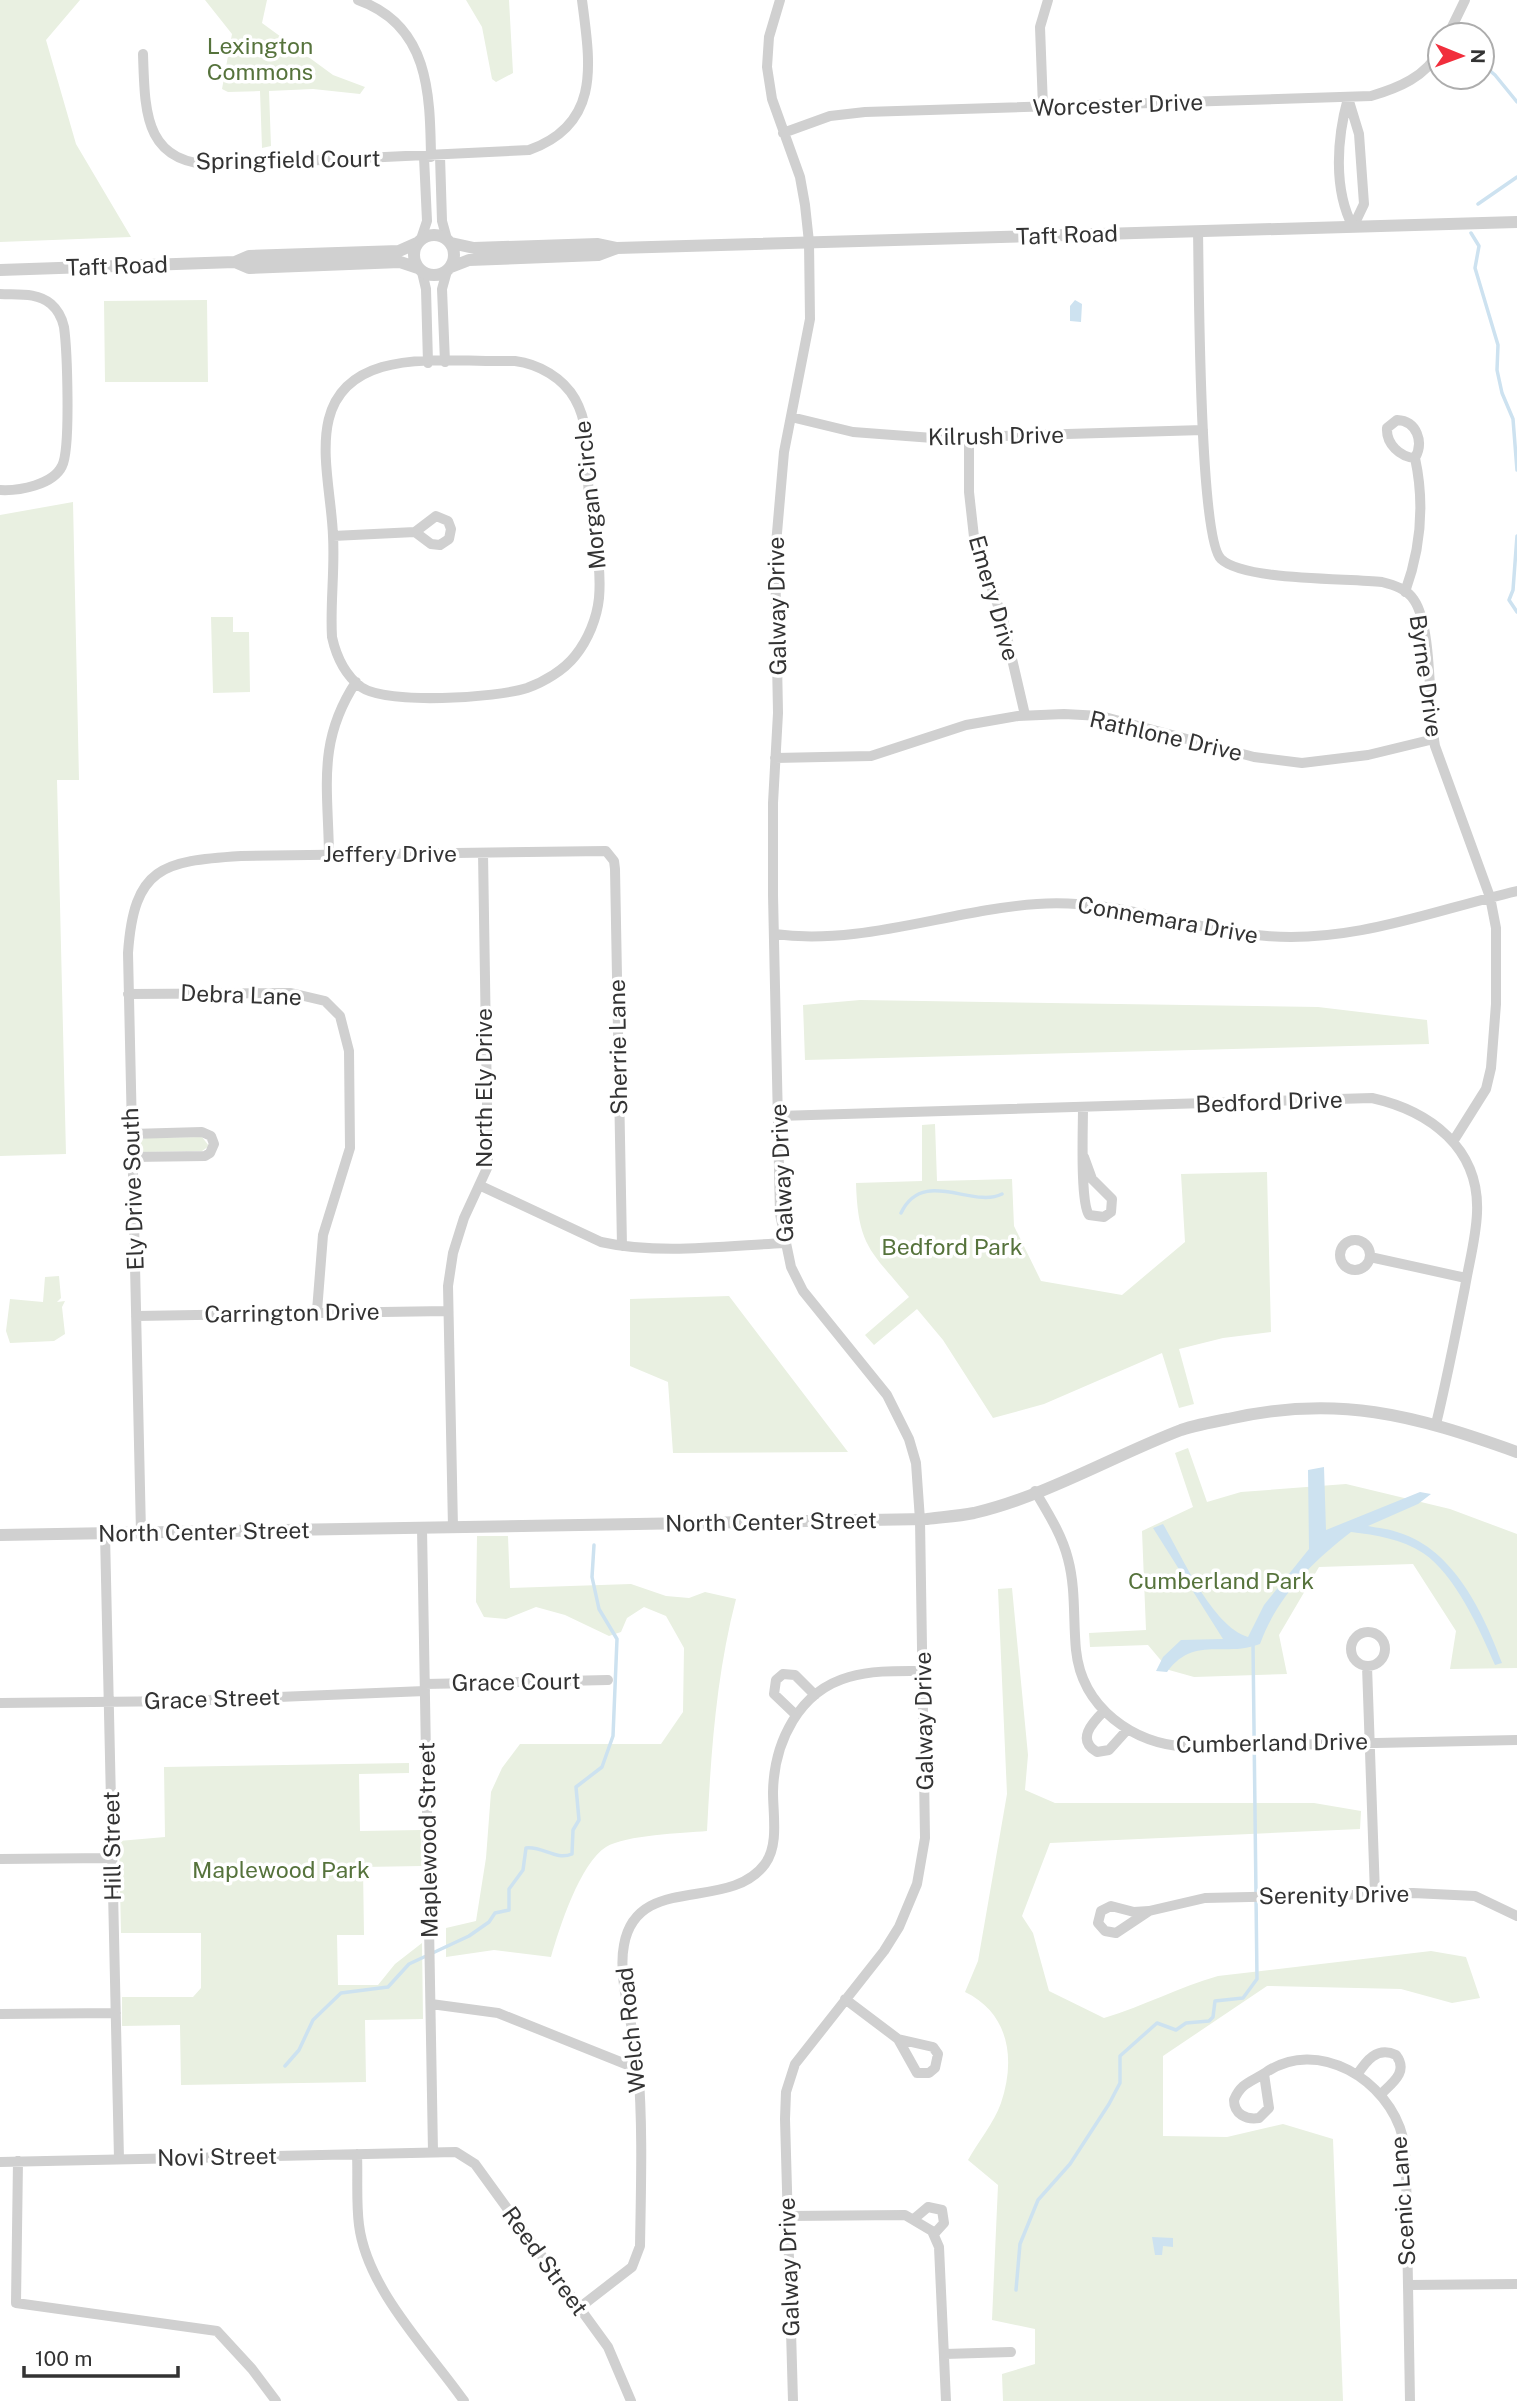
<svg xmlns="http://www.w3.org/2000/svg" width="1517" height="2401" font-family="'Public Sans',sans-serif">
	<rect width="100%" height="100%" fill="#fff"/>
	<path fill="#e9f0e1" d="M 0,0 L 80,0 L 46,40 L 76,144 L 131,237 L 0,242 Z
		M 205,0 L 267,0 L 262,23 L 333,75 L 365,87 L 360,94 L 313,89 L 269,91 L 271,146 L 262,148 L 260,91 L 228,92 L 222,89 L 232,34 Z
		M 466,0 L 509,0 L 513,73 L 496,82 L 492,79 L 482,27 Z
		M 207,300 L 208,382 L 105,382 L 104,301 Z
		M 73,502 L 79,780 L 57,780 L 66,1154 L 0,1156 L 0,515 Z
		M 211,617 L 233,617 L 233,632 L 249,632 L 250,692 L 213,693 Z
		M 860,1000 L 1318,1007 L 1427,1020 L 1429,1044 L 805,1060 L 803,1005 Z
		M 935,1124 L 937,1181 L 1012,1179 L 1014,1226 L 1041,1281 L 1122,1295 L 1185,1242 L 1181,1174 L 1267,1172 L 1271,1332 L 1223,1338 L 1179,1349 L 1194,1404 L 1179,1408 L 1162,1353 L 1044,1404 L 993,1418 L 943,1340 L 917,1309 L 874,1345 L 865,1335 L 909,1297 C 871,1251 858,1247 856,1183 L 922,1181 L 922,1125 Z
		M 202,1137 L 209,1146 L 202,1151 L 143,1152 L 139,1147 L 139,1141 L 145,1138 Z
		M 59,1276 L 61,1298 L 57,1302 L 65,1301 L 62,1307 L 65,1334 L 54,1341 L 10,1343 L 6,1331 L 10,1299 L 43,1302 L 45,1277 Z
		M 729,1296 L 848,1452 L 673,1453 L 668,1382 L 630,1366 L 630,1299 Z
		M 1188,1448 L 1207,1502 L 1241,1492 L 1346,1484 L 1450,1509 L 1517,1534 L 1517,1668 L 1450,1669 L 1456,1631 L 1413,1564 L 1319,1567 L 1279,1635 L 1287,1674 L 1194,1677 L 1169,1670 L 1148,1645 L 1090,1647 L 1089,1633 L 1146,1630 L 1142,1531 L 1193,1507 L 1175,1453 Z
		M 477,1536 L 508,1536 L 510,1588 L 631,1584 L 666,1596 L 689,1598 L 705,1592 L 736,1599 C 716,1676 711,1753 707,1831 C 682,1833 626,1835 606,1847 C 580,1863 559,1929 551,1957 L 494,1950 L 446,1957 L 446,1928 L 476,1921 L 486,1858 L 491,1792 L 502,1768 L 520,1744 L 661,1744 L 683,1712 L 684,1648 L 666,1616 L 644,1607 L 627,1618 L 621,1632 L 609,1636 L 565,1615 L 536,1607 L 506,1619 L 484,1617 L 476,1602 Z
		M 1012,1588 L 1028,1755 L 1025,1790 L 1055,1803 L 1314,1803 L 1361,1811 L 1360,1829 L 1050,1843 L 1022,1916 L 1033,1933 L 1049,1991 L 1104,2018 C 1144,2006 1179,1987 1218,1976 L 1431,1951 L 1466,1957 L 1480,1998 L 1452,2003 L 1401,1989 L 1267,1986 L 1163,2056 L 1163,2136 L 1227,2137 L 1283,2124 L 1333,2139 L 1343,2401 L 1003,2401 L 1002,2374 L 1035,2364 L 1035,2329 L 992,2320 L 998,2185 L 968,2160 C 978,2142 994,2123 1001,2103 C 1016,2059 1009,2013 965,1992 L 978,1961 L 1007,1794 L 998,1589 Z
		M 409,1763 L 409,1773 L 359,1774 L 360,1831 L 421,1830 L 422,1866 L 363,1867 L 364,1935 L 337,1935 L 338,1985 L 378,1985 L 395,1964 L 422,1943 L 423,2019 L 365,2020 L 366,2082 L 181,2085 L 180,2025 L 122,2026 L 122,1997 L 193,1997 L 201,1988 L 201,1933 L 121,1933 L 119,1841 L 165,1837 L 164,1767 Z"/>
	<path fill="#cde2f0" d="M 1075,300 L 1082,304 L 1081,322 L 1070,321 L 1070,306 Z
		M 1324,1467 L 1326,1530 L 1420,1492 L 1431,1494 L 1418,1504 L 1368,1526 C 1378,1528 1390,1529 1400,1533 C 1454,1550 1484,1614 1502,1663 L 1495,1665 C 1480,1630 1455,1574 1423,1553 C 1402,1539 1376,1535 1351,1532 C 1312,1562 1277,1597 1260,1644 C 1224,1658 1194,1635 1167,1672 L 1156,1671 L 1163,1657 L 1181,1640 L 1223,1639 L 1153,1528 L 1163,1524 C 1182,1556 1212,1626 1248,1637 L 1264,1605 L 1309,1549 L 1308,1470 Z
		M 1152,2237 L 1173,2238 L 1173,2247 L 1163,2246 L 1162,2255 L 1155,2255 Z"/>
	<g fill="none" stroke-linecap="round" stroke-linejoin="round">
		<path stroke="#cde2f0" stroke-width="3.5" d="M 1482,64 L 1495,75 L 1517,102
			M 1478,204 L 1517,177
			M 1471,233 L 1479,246 L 1475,268 L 1498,345 L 1497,370 L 1502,393 L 1513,419 L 1517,470
			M 1517,536 L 1513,590 L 1509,600 L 1517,612
			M 901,1213 C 923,1167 972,1209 1002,1194
			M 285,2066 L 299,2050 L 313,2020 L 341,1993 L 388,1987 L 409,1964 L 469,1936 L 489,1922 L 495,1913 L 509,1910 L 509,1889 L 523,1870 L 526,1848 C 543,1846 556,1861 572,1854 L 573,1830 L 579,1820 L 576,1787 L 602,1767 L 613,1736 L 617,1639 L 599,1609 L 592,1577 L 594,1545
			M 1016,2290 L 1020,2244 L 1038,2200 L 1070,2164 L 1109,2104 L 1120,2083 L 1120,2056 L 1157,2023 L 1176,2030 L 1186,2023 L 1209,2021 L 1213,2017 L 1215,2001 L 1243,1998 L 1257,1979 L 1253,1644"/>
		<path stroke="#d0d0d0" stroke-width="10" d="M 358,0 C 429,25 430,93 431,157
			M 780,0 L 769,37 L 767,67 L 772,99 L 800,177 L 805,205 L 809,242 L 810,319 L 784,452 L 775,556 L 778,713 L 773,803 L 773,895 L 780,1214 L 791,1267 L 803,1291 L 887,1395 L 909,1439 L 916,1463 L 920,1520 L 925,1838 L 917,1884 L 899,1927 L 884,1951 L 795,2064 L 786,2092 L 785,2119 L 793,2401
			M 1448,35 L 1465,0
			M 143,54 C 145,114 144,165 219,165 L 529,150 C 602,124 590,63 582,0
			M 1348,98 L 1359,134 L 1364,204 L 1353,227
			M 1348,98 C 1337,138 1333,189 1353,227
			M 1043,107 L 1040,27 L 1048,0
			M 783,133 L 830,116 L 865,112 L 1371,96 C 1398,88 1426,77 1440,50
			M 440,156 L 442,221 L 447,239
			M 1198,231 C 1199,278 1199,538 1221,559 C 1244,581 1347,578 1382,582 C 1394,585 1407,589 1414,600 C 1433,628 1428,709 1435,746 L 1490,897 L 1496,928 L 1496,1004 L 1491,1068 L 1486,1089 L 1454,1140
			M 421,239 L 427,221 L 424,157
			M 422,272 L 426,289 L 428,363
			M 0,294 C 17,295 37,292 51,304 C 58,310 62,318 64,327 C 67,349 71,449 62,466 C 53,485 19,491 0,490
			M 515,361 C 539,364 563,378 575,399 C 592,429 586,465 589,498 C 593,531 602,564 599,598 C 597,618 588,640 575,656 C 564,670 544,682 527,688 C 496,698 387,705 361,687 C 345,675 336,655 332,637 C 330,604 335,570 333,536 C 331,475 300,391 382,367 C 420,356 475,362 515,361 Z
			M 445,362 L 442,289 L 447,271
			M 791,417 L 853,432 L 933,438 L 1203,430
			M 1397,420 C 1417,421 1424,442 1415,458 C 1400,457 1386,444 1387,428 Z
			M 969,438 L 969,492 L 974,537 L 1003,620 L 1025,715
			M 333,536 L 415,532 L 431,544 L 440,545 L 449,539 L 451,529 L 448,521 L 436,516 L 415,532
			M 1405,592 C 1421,548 1425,504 1415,458
			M 775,758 L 871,756 L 966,725 L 1018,716 L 1064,714 L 1101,716 L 1254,757 L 1302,763 L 1368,755 L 1434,739
			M 329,854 C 328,787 317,741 356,682
			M 774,934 C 863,946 949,910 1037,904 C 1115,898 1190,930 1267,936 C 1355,943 1434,910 1517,891
			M 128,994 L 291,993 L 325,1001 L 340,1016 L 349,1051 L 350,1148 L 323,1235 L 317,1311
			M 1083,1108 C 1083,1128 1080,1202 1089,1215 L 1104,1217 L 1111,1212 L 1112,1199 L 1092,1179 L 1084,1157
			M 778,1116 L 1372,1098 C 1430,1111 1480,1148 1477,1213 C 1476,1238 1469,1263 1465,1287 C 1456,1333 1447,1379 1436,1424
			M 131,1134 L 202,1132 L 211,1136 L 214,1144 L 210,1153 L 205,1156 L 132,1157
			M 481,1186 L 601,1242 C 659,1255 725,1246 784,1243
			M1340 1255a15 15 0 1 1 30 0a15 15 0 1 1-30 0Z
			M 1370,1257 L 1466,1278
			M 136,1316 L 447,1311
			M 1035,1491 C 1048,1513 1062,1535 1068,1559 C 1076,1589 1073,1620 1076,1650 C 1082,1708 1133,1744 1188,1747 L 1517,1740
			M 453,1527 L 448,1286 L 453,1253 L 464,1218 L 488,1166 L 483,853
			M 422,1528 L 433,2152
			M 141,1533 L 128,953 C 134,867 162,861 241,856 L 606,851 L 614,861 L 615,869 L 622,1246
			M 105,1534 L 119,2159
			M1351 1649a17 17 0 1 1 34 0a17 17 0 1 1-34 0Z
			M 1367,1666 L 1375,1894
			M 425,1684 L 608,1680
			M 0,1703 L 184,1701 L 425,1691
			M 1104,1711 C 1092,1723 1076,1740 1097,1752 L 1109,1750 L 1127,1730
			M 796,1715 L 774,1694 L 776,1680 L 783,1674 L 795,1675 L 815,1695
			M 0,1859 L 112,1858
			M 1149,1911 L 1134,1912 L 1111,1906 L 1101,1911 L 1098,1923 L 1105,1931 L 1116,1933 L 1149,1911 L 1205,1898 L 1413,1893 L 1475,1896 L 1517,1916
			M 845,1999 L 898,2039 L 917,2073 L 929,2073 L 935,2068 L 938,2054 L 933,2047 L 898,2039
			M 431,2004 L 498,2013 L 638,2069
			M 0,2014 L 116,2013
			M 1264,2074 L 1269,2108 L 1259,2118 C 1246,2120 1234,2114 1234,2100 C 1241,2083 1251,2082 1265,2073 C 1317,2036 1389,2080 1403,2138 C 1406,2148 1405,2160 1406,2170 L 1410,2401
			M 1357,2075 C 1366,2061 1377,2046 1396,2055 C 1409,2072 1392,2083 1380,2095
			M 357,2154 C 358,2178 356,2202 359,2225 C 367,2289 428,2350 464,2401
			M 18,2161 L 16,2303 L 217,2331 L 252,2369 L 276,2401
			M 0,2162 L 456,2152 L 475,2164 L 608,2347 L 631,2401
			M 787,2216 L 905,2215 L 932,2231 L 939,2247 L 946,2401
			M 915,2218 L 928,2207 L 942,2210 L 944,2223 L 934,2234
			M 1408,2285 L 1517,2284
			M 579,2308 L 632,2267 L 640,2246 C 641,2186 643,2126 638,2066 C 635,2030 617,1980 624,1945 C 637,1872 729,1913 765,1864 C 779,1845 773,1815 773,1792 C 774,1742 799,1691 849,1677 C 873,1670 899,1671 923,1671
			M 945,2354 L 1011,2352"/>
		<path stroke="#d0d0d0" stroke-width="12" d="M414 255a20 20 0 1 1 40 0a20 20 0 1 1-40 0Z
			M 451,243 L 474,248 L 598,244 L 617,248 L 1517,222
			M 235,262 L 249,268 L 400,262 L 418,268
			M 451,267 L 469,260 L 598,255 L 617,248
			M 0,270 L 235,262 L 249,256 L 399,251 L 417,243
			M 0,1535 L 927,1519 C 943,1517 959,1516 974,1513 C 1046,1496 1113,1456 1181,1430 C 1196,1425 1212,1422 1228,1419 C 1337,1394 1414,1415 1517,1452"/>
	</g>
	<g text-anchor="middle" stroke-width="7" stroke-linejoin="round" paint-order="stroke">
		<g font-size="23" fill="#56733c" stroke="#fff">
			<text x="260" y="54">Lexington<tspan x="260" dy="26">Commons</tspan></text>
			<text x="952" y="1255">Bedford Park</text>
			<text x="1221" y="1589">Cumberland Park</text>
			<text x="281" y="1878">Maplewood Park</text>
		</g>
		<g font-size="23" fill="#333" stroke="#fff">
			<text transform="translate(1118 105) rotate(-2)" y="8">Worcester Drive</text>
			<text transform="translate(288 160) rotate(-1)" y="8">Springfield Court</text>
			<text transform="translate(1067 235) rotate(-2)" y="8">Taft Road</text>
			<text transform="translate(117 266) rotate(-2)" y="8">Taft Road</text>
			<text transform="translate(996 436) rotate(-1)" y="8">Kilrush Drive</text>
			<text transform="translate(590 495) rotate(-96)" y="8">Morgan Circle</text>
			<text transform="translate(994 598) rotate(74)" y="8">Emery Drive</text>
			<text transform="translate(777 606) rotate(-91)" y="8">Galway Drive</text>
			<text transform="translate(1426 676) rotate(82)" y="8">Byrne Drive</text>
			<text transform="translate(1166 736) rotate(13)" y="8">Rathlone Drive</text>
			<text x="390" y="862">Jeffery Drive</text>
			<text transform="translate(1168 920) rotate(10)" y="8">Connemara Drive</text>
			<text transform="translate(241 995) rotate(2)" y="8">Debra Lane</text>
			<text transform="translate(618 1047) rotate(-91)" y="8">Sherrie Lane</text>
			<text transform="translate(484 1088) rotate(-90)" y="8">North Ely Drive</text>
			<text transform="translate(1269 1102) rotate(-2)" y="8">Bedford Drive</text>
			<text transform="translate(782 1173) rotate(-93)" y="8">Galway Drive</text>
			<text transform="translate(133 1189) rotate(-92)" y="8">Ely Drive South</text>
			<text transform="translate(292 1313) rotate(-1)" y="8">Carrington Drive</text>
			<text transform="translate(771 1522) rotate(-1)" y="8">North Center Street</text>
			<text transform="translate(204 1532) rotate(-1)" y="8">North Center Street</text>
			<text transform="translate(516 1682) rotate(-1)" y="8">Grace Court</text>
			<text transform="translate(212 1699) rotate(-2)" y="8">Grace Street</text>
			<text transform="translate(924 1721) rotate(-91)" y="8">Galway Drive</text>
			<text transform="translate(1272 1743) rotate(-1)" y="8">Cumberland Drive</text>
			<text transform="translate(428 1840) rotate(-91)" y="8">Maplewood Street</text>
			<text transform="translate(112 1846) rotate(-91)" y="8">Hill Street</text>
			<text transform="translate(1334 1895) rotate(-1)" y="8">Serenity Drive</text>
			<text transform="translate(631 2030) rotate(-96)" y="8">Welch Road</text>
			<text transform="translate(217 2157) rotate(-1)" y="8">Novi Street</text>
			<text transform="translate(1403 2201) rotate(-94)" y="8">Scenic Lane</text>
			<text transform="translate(545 2261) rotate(54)" y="8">Reed Street</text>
			<text transform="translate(789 2267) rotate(-92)" y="8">Galway Drive</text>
		</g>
	</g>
	<g transform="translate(1461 56) rotate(91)"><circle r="33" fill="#ffffff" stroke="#adadad" stroke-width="2"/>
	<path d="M0-5L12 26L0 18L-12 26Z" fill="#f12e3c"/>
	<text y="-10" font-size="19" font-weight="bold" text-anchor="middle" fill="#333333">N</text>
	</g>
	<path d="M24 2366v10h154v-10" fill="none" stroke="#333333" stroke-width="3.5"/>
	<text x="35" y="2366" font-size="21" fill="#333333" stroke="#ffffff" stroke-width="5" paint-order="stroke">100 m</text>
</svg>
